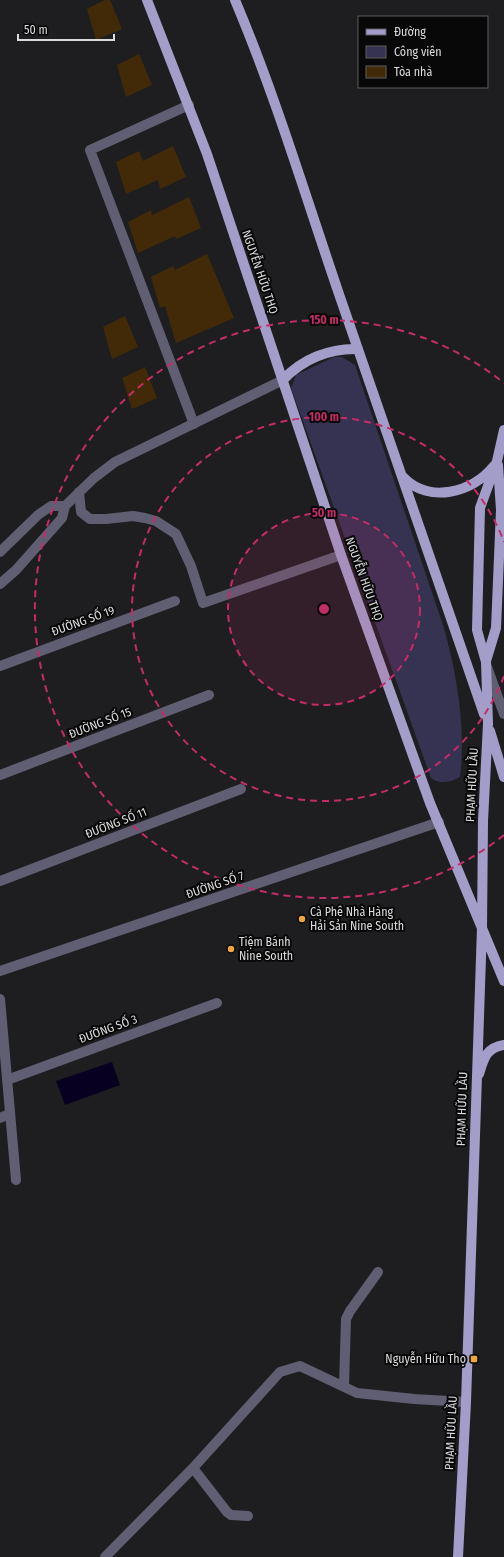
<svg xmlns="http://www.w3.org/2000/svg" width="504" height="1557" font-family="'Fira Sans Condensed',sans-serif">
	<rect width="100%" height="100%" fill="#1e1e20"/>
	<path fill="#363251" d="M 334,357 L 342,357 L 355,365 L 444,628 C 457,676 466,728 460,777 C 450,782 441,785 431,778 L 291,388 L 296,375 Z"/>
	<path fill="#080020" d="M 112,1062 L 120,1085 L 65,1105 L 56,1081 Z"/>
	<path fill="#422a09" d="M 105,0 L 110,0 L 122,29 L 96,40 L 87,9 Z
		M 139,54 L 152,85 L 126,97 L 117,65 Z
		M 173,146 L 186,177 L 160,189 L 158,180 L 126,194 L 116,162 L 139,151 L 143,161 Z
		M 189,197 L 201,228 L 176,239 L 175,236 L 138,253 L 128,222 L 151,210 L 152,215 Z
		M 207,254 L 234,318 L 176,343 L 165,306 L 160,308 L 151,277 L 173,266 L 175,270 Z
		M 125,316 L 138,347 L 112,359 L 103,327 Z
		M 145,367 L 157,398 L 132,409 L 122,378 Z"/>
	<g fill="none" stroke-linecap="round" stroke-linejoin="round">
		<path stroke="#605e72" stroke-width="10" d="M 189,105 L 90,150 L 194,424
			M 79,492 L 81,512 L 90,519 L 106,519 L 133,516 L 145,518 L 156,521 L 176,534 L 191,566 L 203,603 L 341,555
			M 65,506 L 94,478 L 115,462 L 283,380
			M 0,552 L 38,515 L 51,506 L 65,506
			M 0,584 L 16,570 L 62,518 L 65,506
			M 0,666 L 175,601
			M 487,667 L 504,714
			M 0,775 L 209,695
			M 0,881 L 241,789
			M 0,971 L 439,822
			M 0,999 L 16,1180
			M 7,1080 L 217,1003
			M 0,1118 L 9,1114
			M 344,1386 L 346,1319 L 350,1311 L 378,1272
			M 193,1468 L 227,1512 L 231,1515 L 248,1516
			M 105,1557 L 193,1468 L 280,1372 L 300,1366 L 357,1393 L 414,1399 L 466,1402"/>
		<path stroke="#a39ec9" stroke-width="10" d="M 147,0 L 207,154 L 341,555 L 430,803 L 504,981
			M 235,0 C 276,97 306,198 340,297 C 388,437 436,575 484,714
			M 283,380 C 302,359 330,348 358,349
			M 403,477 C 429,504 472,493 494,466
			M 486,661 L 496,628 L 501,510 L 498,465
			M 490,731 L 504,777
			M 479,1074 C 484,1058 486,1048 504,1045
			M 458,1557 L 466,1402 L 482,928 L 483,821 L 488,724 L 486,662 L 477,630 L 480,508 L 497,461 L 504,430"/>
	</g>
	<circle cx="324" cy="609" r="96" fill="#c42c68" fill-opacity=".12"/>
	<g fill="none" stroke="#c42c68" stroke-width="2" stroke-dasharray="7 5">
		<circle cx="324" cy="609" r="96"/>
		<path d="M504 676A192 192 0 1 1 504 542"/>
		<path d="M504 835A289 289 0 1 1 504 383"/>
	</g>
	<g fill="#f0a63f" stroke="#080809" stroke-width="1.5">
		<circle cx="302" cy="919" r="4"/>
		<circle cx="231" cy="949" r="4"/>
		<rect x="470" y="1355" width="8" height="8" rx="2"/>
	</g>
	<g text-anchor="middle" stroke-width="4" stroke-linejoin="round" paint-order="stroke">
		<g font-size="12" fill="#dbdbdd" stroke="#080809">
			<text transform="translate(260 272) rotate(71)" y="4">NGUYỄN HỮU THỌ</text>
			<text transform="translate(364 579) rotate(70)" y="4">NGUYỄN HỮU THỌ</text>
			<text transform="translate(83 621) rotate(-20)" y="4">ĐƯỜNG SỐ 19</text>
			<text transform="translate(100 723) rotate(-21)" y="4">ĐƯỜNG SỐ 15</text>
			<text transform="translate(472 785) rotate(-87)" y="4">PHẠM HỮU LẦU</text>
			<text transform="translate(116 823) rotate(-21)" y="4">ĐƯỜNG SỐ 11</text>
			<text transform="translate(215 885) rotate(-19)" y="4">ĐƯỜNG SỐ 7</text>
			<text transform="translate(108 1029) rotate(-20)" y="4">ĐƯỜNG SỐ 3</text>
			<text transform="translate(462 1109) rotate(-88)" y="4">PHẠM HỮU LẦU</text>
			<text transform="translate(451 1433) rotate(-87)" y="4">PHẠM HỮU LẦU</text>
		</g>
		<g font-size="12" fill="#dbdbdd" stroke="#080809" text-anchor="start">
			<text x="310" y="916">Cà Phê Nhà Hàng<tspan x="310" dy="14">Hải Sản Nine South</tspan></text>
			<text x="239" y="946">Tiệm Bánh<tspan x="239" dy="14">Nine South</tspan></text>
			<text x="466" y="1363" text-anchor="end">Nguyễn Hữu Thọ</text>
		</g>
	</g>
	<circle cx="324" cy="609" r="6" fill="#c42c68" stroke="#080809" stroke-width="2"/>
	<g font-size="12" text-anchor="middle" font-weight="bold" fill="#c42c68" stroke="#080809" stroke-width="4" stroke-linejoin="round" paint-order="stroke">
		<text x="324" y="324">150 m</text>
		<text x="324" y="421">100 m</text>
		<text x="324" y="517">50 m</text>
	</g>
	<rect x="358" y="16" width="130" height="72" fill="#080809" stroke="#5c5c5e"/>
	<rect x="366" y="29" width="20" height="6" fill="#a39ec9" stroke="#5c5c5e"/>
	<text x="394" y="36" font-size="12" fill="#dbdbdd">Đường</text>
	<rect x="366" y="46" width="20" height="12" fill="#363251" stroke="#5c5c5e"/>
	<text x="394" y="56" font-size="12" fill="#dbdbdd">Công viên</text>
	<rect x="366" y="66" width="20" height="12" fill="#422a09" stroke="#5c5c5e"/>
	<text x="394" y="76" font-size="12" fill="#dbdbdd">Tòa nhà</text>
	<path d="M18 34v6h96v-6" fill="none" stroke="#dbdbdd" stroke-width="2"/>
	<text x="24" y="34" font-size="12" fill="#dbdbdd" stroke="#080809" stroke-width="3" paint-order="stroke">50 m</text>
</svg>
